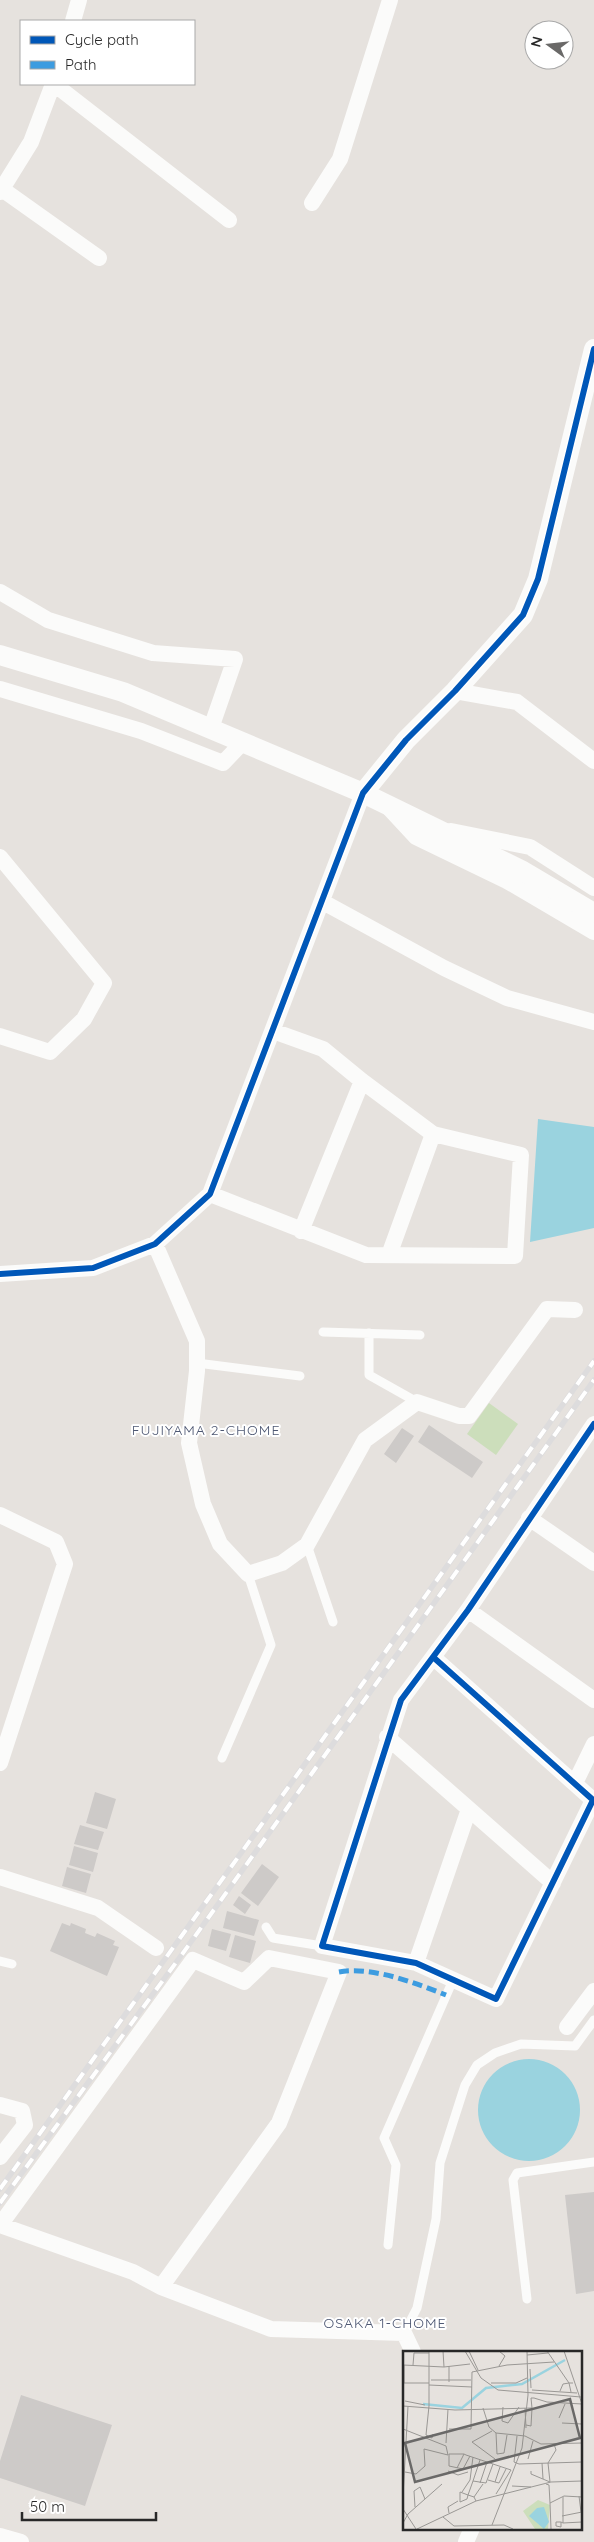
<svg xmlns="http://www.w3.org/2000/svg" width="594" height="2542" font-family="Quicksand,sans-serif">
	<rect width="100%" height="100%" fill="#e6e2de"/>
	<path fill="#ccdebb" d="M 489,1403 L 518,1424 L 496,1455 L 467,1434 Z"/>
	<path fill="#9ad3df" d="M 538,1119 L 594,1127 L 594,1228 L 530,1242 Z
		M478 2110a51 51 0 1 1 102 0a51 51 0 1 1-102 0Z"/>
	<path fill="#cdcac8" d="M 429,1425 L 483,1462 L 472,1478 L 418,1442 Z
		M 402,1428 L 414,1436 L 396,1463 L 384,1454 Z
		M 95,1792 L 116,1799 L 107,1829 L 86,1823 Z
		M 80,1825 L 104,1832 L 98,1850 L 74,1844 Z
		M 74,1846 L 98,1853 L 93,1872 L 69,1865 Z
		M 262,1864 L 279,1877 L 258,1906 L 241,1893 Z
		M 67,1867 L 91,1874 L 86,1893 L 62,1886 Z
		M 239,1896 L 251,1905 L 245,1914 L 233,1905 Z
		M 227,1911 L 259,1920 L 254,1936 L 223,1928 Z
		M 62,1923 L 70,1926 L 71,1923 L 86,1929 L 85,1933 L 95,1937 L 97,1933 L 115,1941 L 113,1945 L 119,1947 L 107,1976 L 50,1951 Z
		M 212,1929 L 231,1934 L 226,1951 L 208,1946 Z
		M 235,1935 L 256,1941 L 250,1963 L 229,1957 Z
		M 594,2192 L 594,2291 L 576,2294 L 565,2195 Z
		M 21,2395 L 112,2425 L 85,2506 L 0,2478 L 0,2461 Z"/>
	<g fill="none" stroke-linecap="round" stroke-linejoin="round">
		<path stroke="#fbfbfa" stroke-width="9" d="M 323,1332 L 420,1335
			M 369,1333 L 369,1375 L 417,1402
			M 197,1363 L 300,1376
			M 307,1545 L 333,1622
			M 222,1758 L 271,1645 L 248,1574
			M 266,1927 L 273,1938 L 322,1946
			M 0,1961 L 12,1964
			M 388,2245 L 396,2165 L 384,2138 L 453,1980
			M 527,2299 L 513,2180 L 517,2173 L 594,2162
			M 404,2333 L 417,2308 L 436,2219 L 440,2163 L 465,2085 L 477,2065 L 495,2053 L 521,2044 L 575,2046 L 594,2020"/>
		<path stroke="#fbfbfa" stroke-width="16" d="M 73,21 L 79,0
			M 54,84 L 229,220
			M 2,189 L 99,258
			M 0,192 L 31,142 L 53,84
			M 312,203 L 340,159 L 390,0
			M 0,592 L 48,620 L 153,653 L 235,659 L 211,728
			M 0,689 L 141,731 L 223,763 L 243,742
			M 455,691 L 517,702 L 594,761
			M 390,809 L 416,837 L 507,881 L 594,932
			M 451,831 L 530,847 L 594,888
			M 0,857 L 104,983 L 84,1019 L 50,1052 L 0,1036
			M 323,902 L 444,968 L 507,998 L 594,1022
			M 210,1194 L 366,1255 L 515,1256 L 521,1155 L 433,1134 L 362,1081 L 323,1049 L 273,1031
			M 301,1231 L 362,1081
			M 155,1244 L 197,1341 L 197,1371 L 189,1443 L 203,1504 L 220,1544 L 248,1574 L 282,1563 L 307,1545 L 365,1440 L 417,1402 L 459,1416 L 469,1416 L 547,1309 L 575,1310
			M 389,1255 L 433,1134
			M 0,1274 L 93,1268 L 155,1244 L 210,1194 L 363,793
			M 0,1515 L 56,1542 L 65,1564 L 0,1763
			M 529,1518 L 594,1563
			M 468,1610 L 594,1700
			M 433,1657 L 593,1800 L 496,1999 L 416,1963 L 322,1946 L 401,1700 L 468,1610 L 594,1424
			M 387,1737 L 553,1883
			M 575,1783 L 594,1744
			M 0,1877 L 98,1908 L 156,1948
			M 416,1963 L 469,1809
			M 567,2027 L 594,1991
			M 0,2105 L 22,2111 L 25,2125 L 0,2157
			M 0,2225 L 193,1960 L 244,1982 L 269,1958 L 339,1972 L 279,2123 L 161,2287 L 271,2329 L 404,2333 L 413,2352
			M 0,2225 L 133,2272 L 161,2287
			M 0,2536 L 21,2542
			M 466,2542 L 472,2528"/>
		<path stroke="#fbfbfa" stroke-width="20" d="M 0,655 L 123,692 L 363,793 L 523,871 L 594,913
			M 363,793 L 406,740 L 455,691 L 523,615 L 538,579 L 594,349"/>
		<g stroke="#dddcdd" stroke-width="5.5">
			<path id="rail" d="M 0,2189 L 594,1361
				M 0,2203 L 183,1953 L 594,1380"/>
		</g>
		<use href="#rail" stroke="#fff" stroke-width="4" stroke-dasharray="11" stroke-linecap="butt"/>
		<path stroke="#3d9ce0" stroke-width="5" stroke-dasharray="10 5" stroke-linecap="butt" d="M 339,1972 C 371,1966 416,1983 446,1995"/>
		<g stroke="#fff" stroke-width="9">
			<path id="cycleway" d="M 0,1274 L 93,1268 L 155,1244 L 210,1194 L 363,793 L 406,740 L 455,691 L 523,615 L 538,579 L 594,349
				M 433,1657 L 593,1800 L 496,1999 L 416,1963 L 322,1946 L 401,1700 L 468,1610 L 594,1424"/>
		</g>
		<use href="#cycleway" stroke="#0057b8" stroke-width="6"/>
	</g>
	<g text-anchor="middle" stroke-width="4" stroke-linejoin="round" paint-order="stroke">
		<g font-size="14" letter-spacing="1" fill="#4e5873" stroke="#fff">
			<text x="206" y="1435">FUJIYAMA 2-CHOME</text>
			<text x="385" y="2328">OSAKA 1-CHOME</text>
		</g>
	</g>
	<g transform="translate(403 2351)">
		<rect width="179" height="179" fill="#e6e2de"/>
		<path d="M 135,149 L 147,154 L 145,178 L 132,178 L 120,160 Z" fill="#ccdebb"/>
		<path d="M 141,156 L 146,171 L 141,178 L 126,165 L 134,157 Z" fill="#9ad3df"/>
		<path fill="none" stroke="#9ad3df" stroke-width="2.5" d="M 20,53 L 59,57 L 83,37 L 119,33 L 162,9"/>
		<path fill="none" stroke="#9a9895" stroke-width="1" d="M 40,0 L 41,16M 62,0 L 78,27 L 95,39 L 178,46M 66,0 L 75,19M 124,0 L 125,44M 144,0 L 166,32 L 170,32M 161,0 L 179,53M 124,4 L 145,2M 0,14 L 41,16 L 67,13M 1,14 L 1,32M 10,14 L 11,2 L 26,2M 46,15 L 46,31M 96,15 L 102,5 L 96,0M 127,18 L 128,37M 28,29 L 68,29M 0,32 L 26,32M 88,32 L 113,32 L 124,27M 26,34 L 69,36M 129,39 L 174,42M 157,40 L 160,33 L 166,32 L 168,41M 2,50 L 22,54M 0,55 L 52,59 L 129,57 L 128,47 L 131,47 L 144,51 L 179,53M 26,55 L 26,0M 26,55 L 23,84 L 29,87 L 30,83M 100,56 L 99,70 L 105,72 L 116,56M 80,57 L 86,76 L 93,82 L 122,85 L 138,93 L 179,92M 122,57 L 123,77M 156,67 L 162,53M 159,72 L 179,73M 123,74 L 128,75 L 129,57M 0,78 L 43,95 L 45,104 L 21,98 L 22,115 L 13,123 L 2,121M 46,78 L 68,78 L 69,21 L 104,14 L 151,11M 89,80 L 69,91 L 92,108M 93,82 L 94,103 L 101,102 L 104,84M 114,85 L 111,111 L 116,113 L 179,111M 43,92 L 45,58M 67,105 L 60,118 L 46,115 L 46,103 L 61,103 L 63,104 L 108,119 L 93,143M 125,108 L 130,90M 139,112 L 140,128M 54,117 L 61,103M 45,120 L 55,124 L 65,121M 128,120 L 128,123 L 147,131 L 145,112 L 153,99 L 151,93M 85,129 L 92,131 L 97,116M 70,130 L 83,132 L 90,113M 92,131 L 96,132 L 103,118M 77,132 L 84,111M 143,133 L 146,134 L 147,152 L 161,145 L 179,146M 109,135 L 128,136M 59,141 L 67,129 L 70,106M 0,145 L 5,55M 176,145 L 178,161M 71,146 L 80,133M 160,146 L 160,172 L 179,171M 73,150 L 71,146 L 65,144 L 57,141 L 57,151 L 64,148 L 65,144 L 70,130 L 77,109M 147,152 L 148,178M 12,156 L 11,140 L 17,136 L 22,148M 0,158 L 13,178M 46,162 L 45,156 L 55,150M 159,165 L 179,161M 40,166 L 51,175 L 101,174 L 110,178M 158,171 L 158,176 L 153,175 L 153,171 L 158,171 L 160,172M 0,172 L 5,163 L 39,133M 89,174 L 119,97 L 125,44M 14,178 L 73,150 L 148,131 L 179,130"/>
		<path fill="#6a6968" fill-opacity="0.15" stroke="#6a6968" stroke-width="2.5" d="M 167,48 L 177,87 L 12,131 L 2,92 Z"/>
		<rect width="179" height="179" fill="none" stroke="#282828" stroke-width="2.5"/>
	</g>
	<rect x="20" y="20" width="175" height="65" fill="#ffffff" stroke="#a9a9a9"/>
	<rect x="30" y="36" width="25" height="8" fill="#0057b8" stroke="#a9a9a9"/>
	<text x="65" y="45" font-size="15" fill="#282828">Cycle path</text>
	<rect x="30" y="61" width="25" height="8" fill="#3d9ce0" stroke="#a9a9a9"/>
	<text x="65" y="70" font-size="15" fill="#282828">Path</text>
	<g transform="translate(549 45) rotate(285)"><circle r="24" fill="#ffffff" stroke="#a9a9a9"/>
	<path d="M0-4L9 19L0 12L-9 19Z" fill="#6a6968"/>
	<text y="-8" font-size="14" font-weight="bold" text-anchor="middle" fill="#282828">N</text>
	</g>
	<path d="M22 2512v8h134v-8" fill="none" stroke="#282828" stroke-width="2.5"/>
	<text x="30" y="2512" font-size="15" fill="#282828" stroke="#ffffff" stroke-width="4" paint-order="stroke">50 m</text>
</svg>
